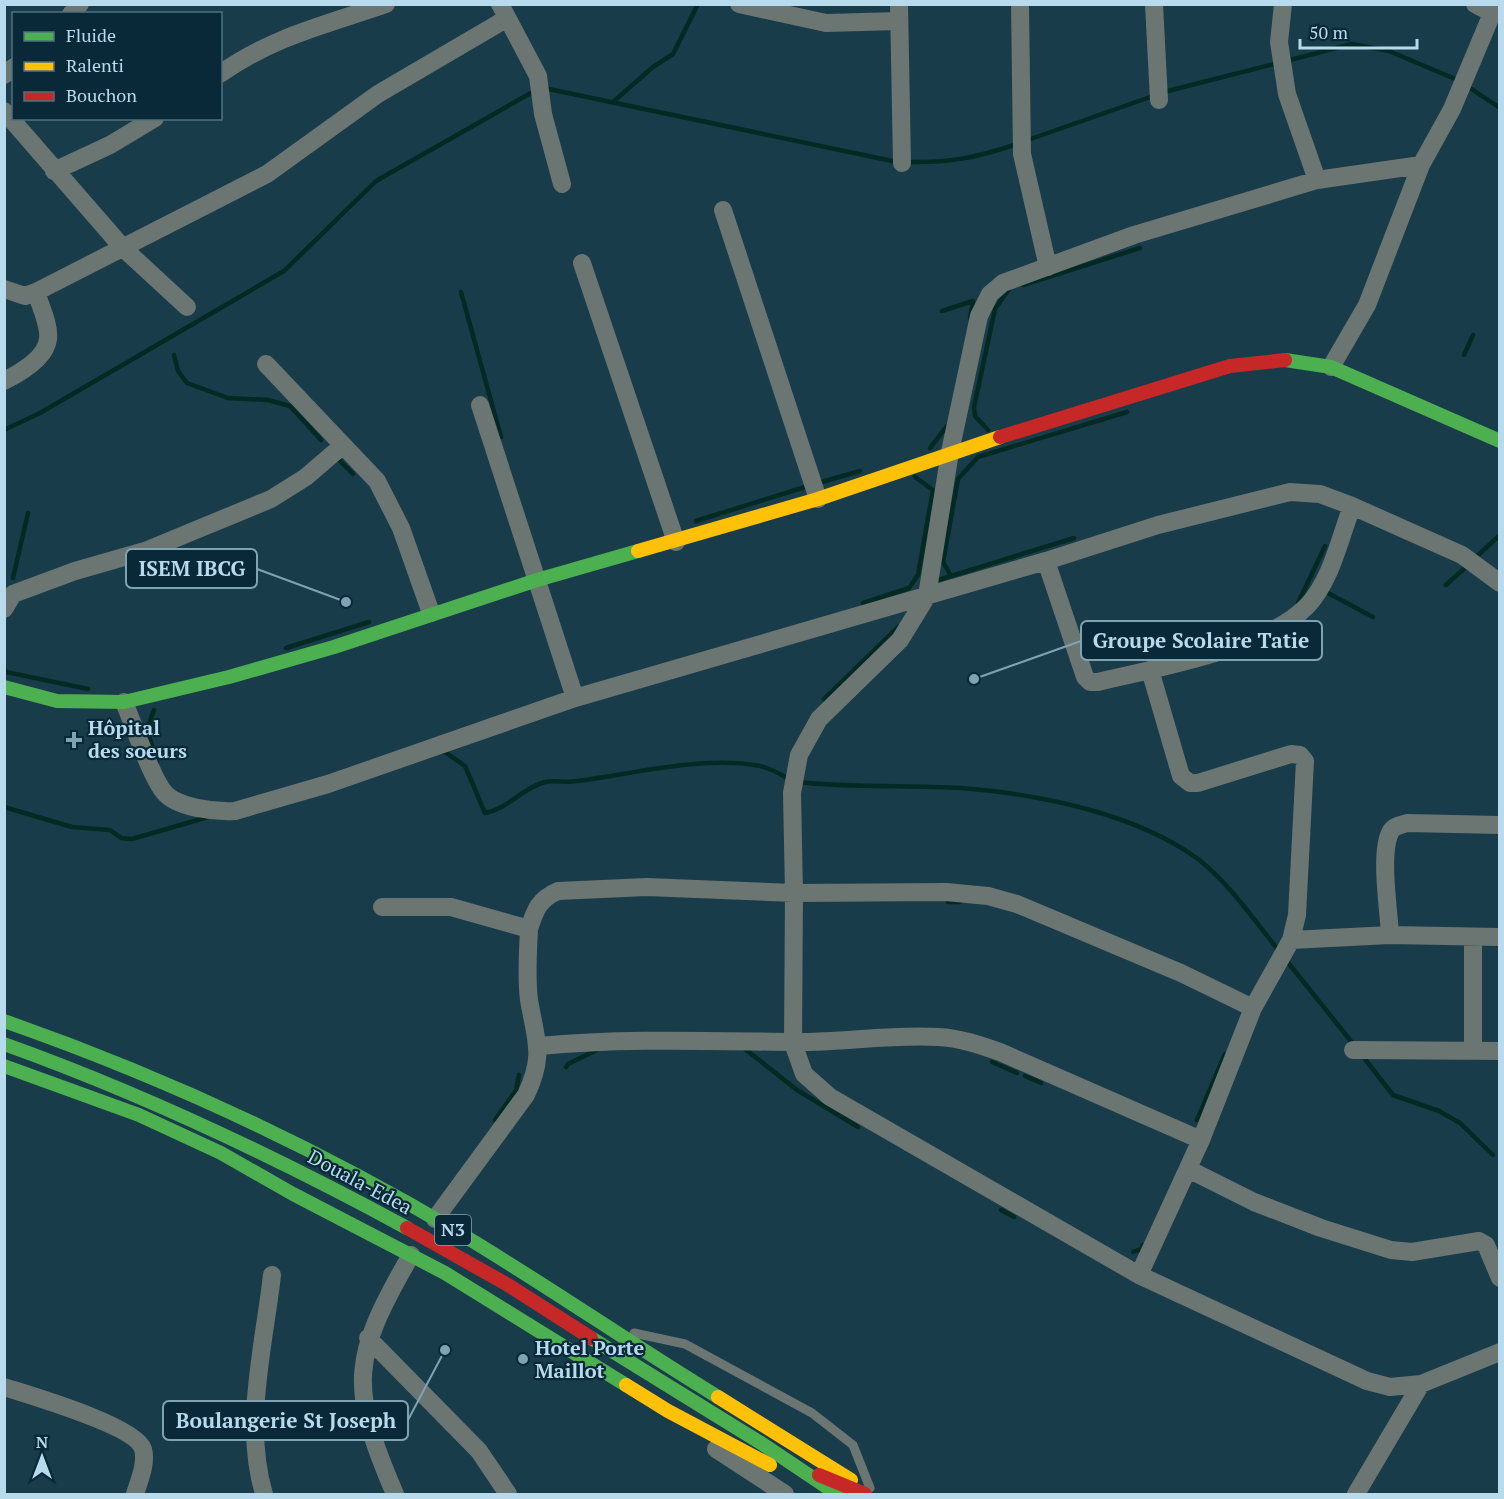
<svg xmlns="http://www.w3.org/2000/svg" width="1504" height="1499" font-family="'PT Serif',serif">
	<rect width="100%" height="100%" fill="#193c4a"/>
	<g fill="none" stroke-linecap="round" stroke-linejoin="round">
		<path stroke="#022a22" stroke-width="4.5" d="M 1286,61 L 1352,44 L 1389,51 L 1460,81
			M 1467,86 L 1500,108
			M 544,88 L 897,162
			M 1164,92 L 1278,63
			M 614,101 L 653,67 L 673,54 L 698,4
			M 1025,141 L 1156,95
			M 905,162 C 949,163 976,158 1017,144
			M 1023,285 L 1140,248
			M 461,292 L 501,437
			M 942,311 L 973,301 L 970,318
			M 174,355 L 178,371 L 187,383 L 228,398 L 268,400 L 290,406 L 321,440
			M 1464,355 L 1473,335
			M 4,430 L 40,413 L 284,271 L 376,181 L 536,90
			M 988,430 L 975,416 L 974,407 L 995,309 L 1009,289
			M 930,448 L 947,426
			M 336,457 L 353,474
			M 822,482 L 860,471
			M 696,521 L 805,487
			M 1475,558 L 1500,535
			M 951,576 L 943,562 L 958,479 L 978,457 L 1127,412
			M 13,578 L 28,513
			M 938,580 L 1074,538
			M 1446,585 L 1467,566
			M 1326,592 L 1373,617
			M 863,603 L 909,588 L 918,575 L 933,490 L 915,477
			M 1298,603 L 1325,546
			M 286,648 L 369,622
			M 4,668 L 6,672 L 88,689
			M 824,699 L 898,627
			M 154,710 L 147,729 L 157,762
			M 441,752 L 445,752 L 465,766 L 485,813 C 508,809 522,788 545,782 C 555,780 567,783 577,781 C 633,774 705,755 760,766 C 770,768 780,774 789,779
			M 797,782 C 851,788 906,785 961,788 C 1038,794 1135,813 1198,859 C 1230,884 1254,920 1279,951
			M 4,807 L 72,827 L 110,830 L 121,838 L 132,839 L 208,817
			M 948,902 L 960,902
			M 1286,960 L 1354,1045
			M 745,1049 L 797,1090 L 858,1127
			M 1361,1054 L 1393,1095 L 1439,1111 L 1460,1123 L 1493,1155
			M 992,1062 L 1017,1073
			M 566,1067 L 568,1064 L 597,1050
			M 1025,1076 L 1041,1083
			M 495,1120 L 516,1090 L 519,1075
			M 1197,1120 L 1225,1054
			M 1001,1210 L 1014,1217
			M 1133,1252 L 1141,1249 L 1143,1245"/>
		<path stroke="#6b7572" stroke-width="9" d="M 634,1333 L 685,1344 L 812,1413 L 853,1445 L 870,1488"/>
		<path stroke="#6b7572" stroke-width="18" d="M 500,4 L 538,76 L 543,114 L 562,184
			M 739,4 L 826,23 L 899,21
			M 899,4 L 902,163
			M 1020,4 L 1022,154 L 1048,267
			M 1154,4 L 1159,100
			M 1283,4 L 1279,42 L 1287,94 L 1317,180
			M 1475,4 L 1492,13
			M 71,14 L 80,4
			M 220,74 C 274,36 325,25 386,4
			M 4,75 L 14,67
			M 4,111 L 123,248 L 187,307
			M 1421,165 L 1317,180 L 1134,235 L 1003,283 L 990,294 L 979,316 L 950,452 L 927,596 L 900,640 L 819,719 L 799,755 L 792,793 L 794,893 L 793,1043 L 804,1074 L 830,1097 L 1139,1275 L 1367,1381 L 1390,1387 L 1421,1384
			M 54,171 L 110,145 L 155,118
			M 723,210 L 818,499
			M 582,263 L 676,542
			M 4,289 L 25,296 L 36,292 L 267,174 L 378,94 L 506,19
			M 266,364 L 377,481 L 401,528 L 431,613
			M 1331,367 L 1367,305 L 1421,165 L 1452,109 L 1496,4
			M 4,381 C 20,373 46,358 48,339 C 50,326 40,305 36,292
			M 480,405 L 575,698
			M 1046,561 L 1085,677 L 1090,682 L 1098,682 C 1156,668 1266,649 1307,606 C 1331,581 1340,538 1352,506
			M 4,609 L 13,594 L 75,571 L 145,551 L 271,499 L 306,477 L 342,446
			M 124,702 C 133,723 151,777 164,792 C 177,808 215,812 235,811 L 328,784 L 575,698 L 1046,561 L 1158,525 L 1290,492 L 1320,494 L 1352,506 L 1462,555 L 1500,583
			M 382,907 L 451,907 L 529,929 C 535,910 539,899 558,891 L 647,887 L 794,893 L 946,892 L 988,896 L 1017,904 L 1181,973 L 1253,1008
			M 1390,935 C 1389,911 1379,851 1391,831 C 1394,826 1401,825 1407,823 L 1500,825
			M 1473,937 L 1473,1051
			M 1291,940 L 1390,935 L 1500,937
			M 539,1046 C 623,1038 707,1041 791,1042 C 840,1043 889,1034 938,1037 C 960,1038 980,1045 1000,1052 L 1201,1140 L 1253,1008 L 1291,940 L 1297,915 L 1305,761 L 1300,755 L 1291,754 L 1198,783 L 1190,783 L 1181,776 L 1150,670
			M 1353,1050 L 1500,1051
			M 1188,1169 L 1254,1202 L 1321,1228 L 1391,1250 L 1412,1252 L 1479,1241 L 1486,1245 L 1500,1278
			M 435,1219 L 526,1095 C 545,1055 536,1041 529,1000 C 526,976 528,953 529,929
			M 1139,1275 L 1201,1140
			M 368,1338 L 479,1451 L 508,1494
			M 4,1387 C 29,1395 136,1426 143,1449 C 147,1463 139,1481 135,1494
			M 716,1449 L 785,1494
			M 264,1494 C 243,1424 264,1346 272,1275
			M 395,1494 C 348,1385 352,1357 411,1255
			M 1356,1494 L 1421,1384 L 1500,1352"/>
		<path stroke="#4caf50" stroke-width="14" d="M 1285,360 L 1331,367 L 1500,441
			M 4,687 L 57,701 L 124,702 L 229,677 L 334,647 L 537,580 L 638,551
			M 4,1021 C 164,1077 315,1147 461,1234 C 548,1286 631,1344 718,1397
			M 4,1044 C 144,1094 276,1157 407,1228
			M 4,1066 L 139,1115 L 221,1153 L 293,1194 L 445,1273 L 626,1385
			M 591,1338 L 761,1443 L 837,1494"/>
		<path stroke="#ffc107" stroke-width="14" d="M 638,551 L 818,499 L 1000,437
			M 626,1385 L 668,1411 L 770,1465
			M 718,1397 L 851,1480"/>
		<path stroke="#c62828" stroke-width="14" d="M 1000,437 L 1230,366 L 1285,360
			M 407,1228 L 508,1285 L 591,1338
			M 819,1475 L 865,1494"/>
	</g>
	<g fill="#80a3b4" stroke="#092938" stroke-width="2">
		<path d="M71 731h6v6h6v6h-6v6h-6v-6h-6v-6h6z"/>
		<circle cx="523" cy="1359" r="6"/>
	</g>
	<g text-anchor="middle" stroke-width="4.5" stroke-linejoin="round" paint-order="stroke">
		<rect fill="#092938" stroke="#84a5b7" stroke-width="1.5" x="435" y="1215" width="36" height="30" rx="4.5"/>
		<g font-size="18" font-weight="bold" fill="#b8daed">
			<text x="453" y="1236">N3</text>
		</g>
		<g font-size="20" font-weight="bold" fill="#b8daed" stroke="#092938" text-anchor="start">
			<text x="88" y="735">Hôpital<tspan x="88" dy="23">des soeurs</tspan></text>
			<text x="535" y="1355">Hotel Porte<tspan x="535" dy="23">Maillot</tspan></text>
		</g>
		<g font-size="20" fill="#b8daed" stroke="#092938">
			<text transform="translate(360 1182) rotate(28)" y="7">Douala-Edea</text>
		</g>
	</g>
	<path fill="none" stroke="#80a3b4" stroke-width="2" d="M346 602L257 569M974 679L1081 641M445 1350L408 1420"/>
	<g fill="#80a3b4" stroke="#092938" stroke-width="2">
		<circle cx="346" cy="602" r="6"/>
		<circle cx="974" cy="679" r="6"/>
		<circle cx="445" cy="1350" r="6"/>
	</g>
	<g fill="#092938" stroke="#80a3b4" stroke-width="2">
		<rect x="126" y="549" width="131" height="39" rx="6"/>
		<rect x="1081" y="621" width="241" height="39" rx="6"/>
		<rect x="163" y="1401" width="245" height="39" rx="6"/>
	</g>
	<g font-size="21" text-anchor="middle" font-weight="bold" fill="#b8daed">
		<text x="192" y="576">ISEM IBCG</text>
		<text x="1201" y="648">Groupe Scolaire Tatie</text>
		<text x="286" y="1428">Boulangerie St Joseph</text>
	</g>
	<rect width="1504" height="1499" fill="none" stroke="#b8daed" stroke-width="12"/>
	<rect x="12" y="12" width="210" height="108" fill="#092938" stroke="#4f7080" stroke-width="1.5"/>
	<rect x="24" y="32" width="30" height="9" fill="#4caf50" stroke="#4f7080" stroke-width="1.5"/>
	<text x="66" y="42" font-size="18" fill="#b8daed">Fluide</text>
	<rect x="24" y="62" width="30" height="9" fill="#ffc107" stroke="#4f7080" stroke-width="1.5"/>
	<text x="66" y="72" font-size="18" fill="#b8daed">Ralenti</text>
	<rect x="24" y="92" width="30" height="9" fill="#c62828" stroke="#4f7080" stroke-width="1.5"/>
	<text x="66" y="102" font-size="18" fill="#b8daed">Bouchon</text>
	<g transform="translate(42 1457)" stroke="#092938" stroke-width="4.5" paint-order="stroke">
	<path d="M0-4.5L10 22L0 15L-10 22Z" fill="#b8daed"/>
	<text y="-9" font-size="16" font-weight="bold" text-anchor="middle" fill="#b8daed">N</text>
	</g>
	<path d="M1300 39v9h117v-9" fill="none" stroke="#b8daed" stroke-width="3"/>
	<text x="1309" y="39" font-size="18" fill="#b8daed" stroke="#092938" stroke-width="4.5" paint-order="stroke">50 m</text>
</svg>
